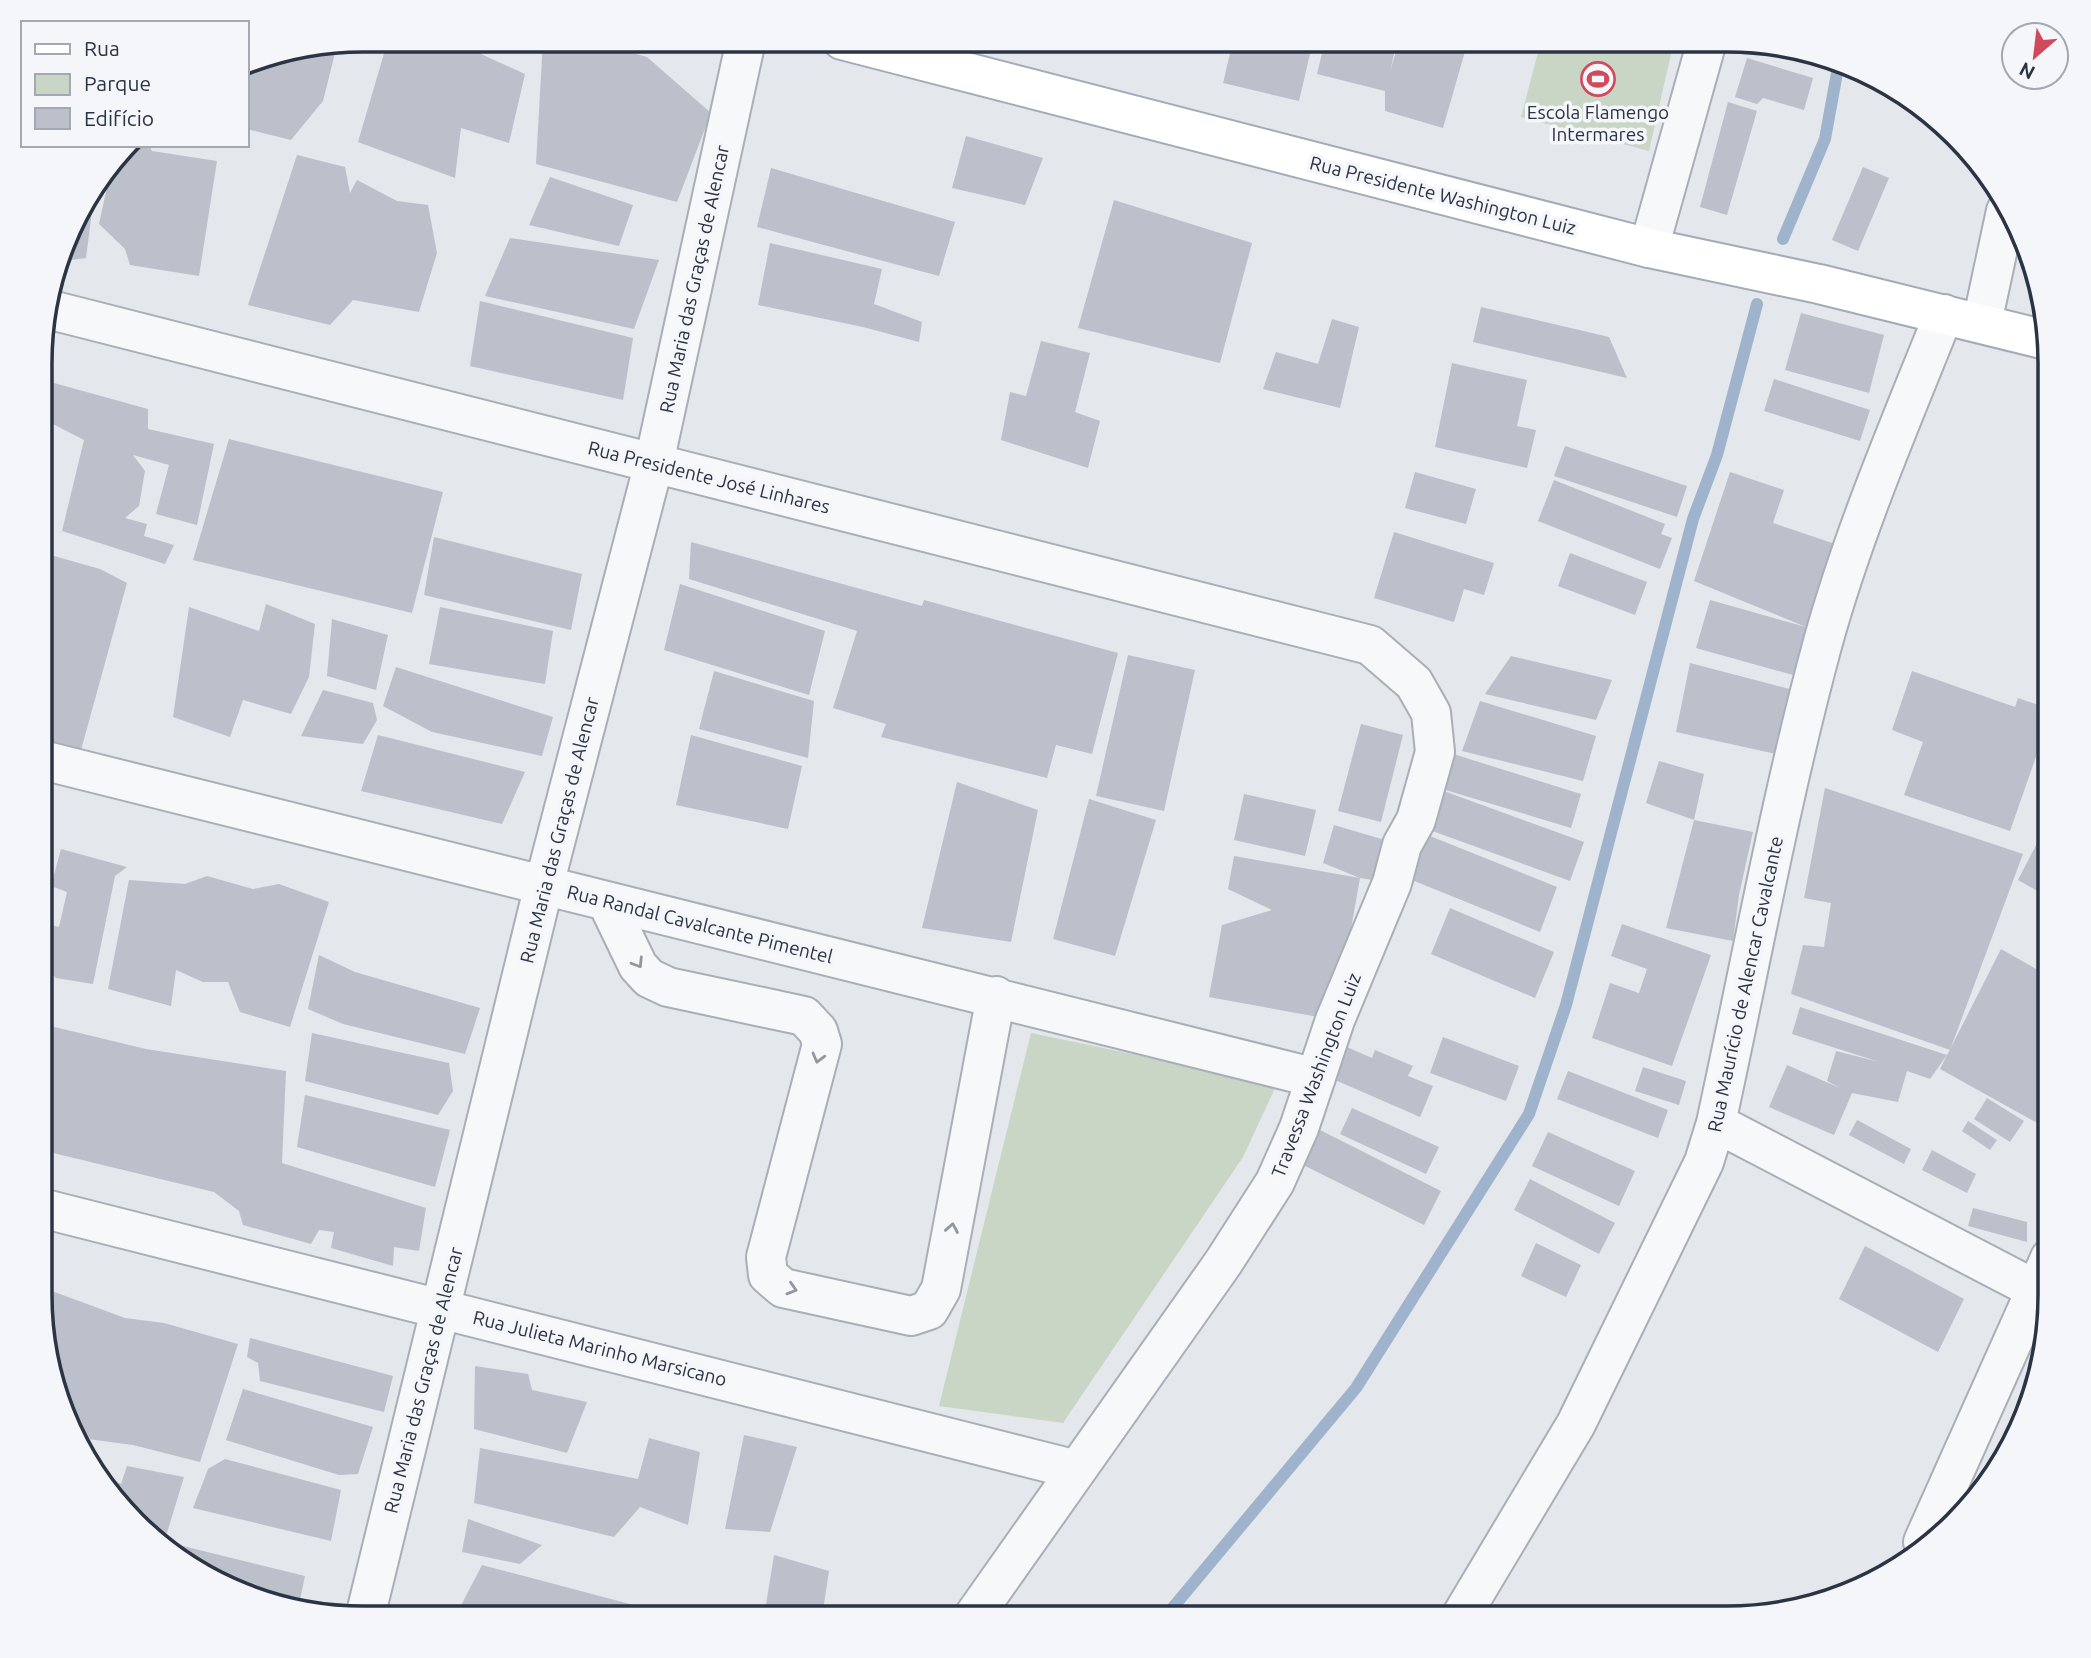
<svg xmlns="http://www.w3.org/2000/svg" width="2091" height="1658" font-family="Ubuntu,sans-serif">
	<rect width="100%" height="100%" fill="#e4e7ec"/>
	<path fill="#c9d6c5" d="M 1541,41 L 1674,41 L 1649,151 L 1521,117 Z
		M 1031,1033 L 1277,1084 L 1243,1157 L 1063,1423 L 939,1406 Z"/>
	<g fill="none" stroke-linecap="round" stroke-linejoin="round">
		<path stroke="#9fb4cc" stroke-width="12" d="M 1783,239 L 1825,139 L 1839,62
			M 1165,1617 L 1356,1388 L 1529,1114 L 1566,1005 L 1693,519 L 1717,455 L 1757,304"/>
	</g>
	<path fill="#bbc0ca" d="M 388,40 L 483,40 L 481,54 L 525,74 L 509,143 L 461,128 L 455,178 L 358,142 Z
		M 543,40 L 586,40 L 647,57 L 711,113 L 677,202 L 536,164 Z
		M 1233,41 L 1313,41 L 1299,101 L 1223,83 Z
		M 1325,41 L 1397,41 L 1390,72 L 1399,41 L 1468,41 L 1443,128 L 1385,111 L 1385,91 L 1317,74 Z
		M 337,45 L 323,101 L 291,140 L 247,129 L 247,65 L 259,58 Z
		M 1747,58 L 1813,78 L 1804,110 L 1763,98 L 1757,104 L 1735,97 Z
		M 1728,102 L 1757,111 L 1727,215 L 1700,207 Z
		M 966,136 L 1043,158 L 1025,205 L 952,188 Z
		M 130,145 L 149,145 L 152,151 L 217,161 L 199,276 L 130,265 L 125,249 L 99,224 L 111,169 Z
		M 297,155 L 345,167 L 350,193 L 357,180 L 397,201 L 428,205 L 437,253 L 419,312 L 353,300 L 330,325 L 248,305 Z
		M 1863,167 L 1889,178 L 1858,251 L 1832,240 Z
		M 771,168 L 955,222 L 939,276 L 757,227 Z
		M 550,177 L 633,205 L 619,246 L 529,225 Z
		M 95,188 L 86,258 L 63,261 L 83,202 Z
		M 1114,200 L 1252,243 L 1220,363 L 1078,328 Z
		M 510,238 L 659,260 L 634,329 L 485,296 Z
		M 770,243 L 882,269 L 874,304 L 922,322 L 919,342 L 863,327 L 758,305 Z
		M 480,301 L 633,338 L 623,400 L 470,366 Z
		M 1481,307 L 1609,337 L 1627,378 L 1473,342 Z
		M 1801,313 L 1884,335 L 1869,393 L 1785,370 Z
		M 1332,319 L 1359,327 L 1340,408 L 1263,389 L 1276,352 L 1318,364 Z
		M 1041,341 L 1090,353 L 1075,412 L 1100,421 L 1088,468 L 1001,440 L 1010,392 L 1026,396 Z
		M 1452,363 L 1527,380 L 1517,426 L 1536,430 L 1527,468 L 1435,447 Z
		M 1774,379 L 1870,410 L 1860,441 L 1764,411 Z
		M 43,380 L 148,409 L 148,429 L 214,444 L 197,525 L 156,514 L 169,465 L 133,455 L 145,471 L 139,506 L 125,518 L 147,524 L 144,536 L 174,545 L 165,564 L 62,531 L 84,440 L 43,419 Z
		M 229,439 L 443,492 L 412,613 L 193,560 Z
		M 1565,446 L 1687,486 L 1677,517 L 1554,476 Z
		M 1415,472 L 1476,489 L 1466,524 L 1405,508 Z
		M 1730,472 L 1784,490 L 1773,523 L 1841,546 L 1806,627 L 1694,581 Z
		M 1554,480 L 1665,524 L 1661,534 L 1672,538 L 1660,569 L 1538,521 Z
		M 1394,532 L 1494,563 L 1484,595 L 1464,589 L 1454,622 L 1374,598 Z
		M 434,537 L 582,574 L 571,630 L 424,595 Z
		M 691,542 L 922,606 L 924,600 L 1118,653 L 1092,754 L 1056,745 L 1047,778 L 881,737 L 886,724 L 833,708 L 857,631 L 689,579 Z
		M 1570,553 L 1647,582 L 1635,615 L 1558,586 Z
		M 47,554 L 100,569 L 127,583 L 81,750 L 42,740 L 43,583 Z
		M 680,584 L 825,631 L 809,695 L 664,650 Z
		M 1710,600 L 1806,627 L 1793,675 L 1696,648 Z
		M 266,604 L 315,624 L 309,677 L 291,714 L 243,700 L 230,737 L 173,717 L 189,607 L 259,631 Z
		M 440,607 L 553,631 L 545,684 L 429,664 Z
		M 332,619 L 388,635 L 376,690 L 327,676 Z
		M 1128,655 L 1195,670 L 1164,811 L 1096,796 Z
		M 1511,656 L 1612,680 L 1596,720 L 1485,694 Z
		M 1690,663 L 1790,689 L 1776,754 L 1676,732 Z
		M 396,667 L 553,717 L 542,756 L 432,732 L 383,706 Z
		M 714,671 L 814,701 L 808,758 L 699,729 Z
		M 1912,671 L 2015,707 L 2018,698 L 2050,709 L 2050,755 L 2038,751 L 2010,831 L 1904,795 L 1923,742 L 1892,730 Z
		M 323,690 L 373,703 L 377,720 L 363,744 L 301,736 Z
		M 1480,701 L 1596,736 L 1583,781 L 1462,751 Z
		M 1361,724 L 1403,735 L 1381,822 L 1338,811 Z
		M 378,735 L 525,772 L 502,824 L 361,791 Z
		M 691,735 L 802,766 L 788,829 L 676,805 Z
		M 1450,753 L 1581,794 L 1571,828 L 1439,788 Z
		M 1659,761 L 1704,774 L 1694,820 L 1646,803 Z
		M 957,782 L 1038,810 L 1011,942 L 922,928 Z
		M 1825,788 L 2023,854 L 1950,1050 L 1791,994 L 1803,945 L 1824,947 L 1831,903 L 1804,898 Z
		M 1441,790 L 1584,842 L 1570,881 L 1427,829 Z
		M 1244,794 L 1316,810 L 1305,856 L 1234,840 Z
		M 1089,799 L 1156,820 L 1115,956 L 1053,939 Z
		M 2050,818 L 2050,898 L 2018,880 Z
		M 1694,820 L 1753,832 L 1739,895 L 1733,941 L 1666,928 Z
		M 1334,825 L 1402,845 L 1392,883 L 1360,878 L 1323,863 Z
		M 1425,834 L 1557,887 L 1540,932 L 1407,878 Z
		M 61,849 L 127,867 L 115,876 L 93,984 L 56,978 L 42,966 L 42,923 L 59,927 L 67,892 L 51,886 Z
		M 1234,856 L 1360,878 L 1335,1020 L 1209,997 L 1222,925 L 1272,910 L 1228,889 Z
		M 207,876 L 253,889 L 279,884 L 329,902 L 290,1027 L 240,1012 L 228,982 L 203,982 L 176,970 L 171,1006 L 108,989 L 129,880 L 185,884 Z
		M 1450,908 L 1554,952 L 1535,998 L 1431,954 Z
		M 1622,924 L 1711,955 L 1672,1066 L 1592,1038 L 1610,983 L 1639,993 L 1647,969 L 1611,956 Z
		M 2001,949 L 2050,977 L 2050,1130 L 1940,1069 Z
		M 319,955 L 355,972 L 480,1008 L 465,1054 L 343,1024 L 308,1009 Z
		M 1800,1007 L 1947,1055 L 1930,1079 L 1907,1071 L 1898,1102 L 1852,1093 L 1834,1135 L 1769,1107 L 1787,1065 L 1840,1088 L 1827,1081 L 1836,1051 L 1879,1062 L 1792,1034 Z
		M 42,1024 L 146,1049 L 286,1071 L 282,1163 L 426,1208 L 419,1251 L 394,1247 L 393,1266 L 331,1248 L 334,1232 L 319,1230 L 311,1244 L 243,1225 L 239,1211 L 214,1192 L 41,1150 Z
		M 312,1033 L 449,1063 L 453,1091 L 438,1115 L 305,1081 Z
		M 1443,1037 L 1519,1066 L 1506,1101 L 1430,1073 Z
		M 1340,1044 L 1372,1058 L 1375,1050 L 1413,1066 L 1408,1076 L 1433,1086 L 1420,1117 L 1326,1076 Z
		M 1643,1067 L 1686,1081 L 1679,1105 L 1635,1091 Z
		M 1568,1071 L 1668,1110 L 1658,1138 L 1557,1099 Z
		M 305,1095 L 450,1130 L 435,1187 L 297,1147 Z
		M 1987,1098 L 2024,1121 L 2010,1142 L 1974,1119 Z
		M 1352,1108 L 1439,1147 L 1426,1174 L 1340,1134 Z
		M 1857,1120 L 1911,1149 L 1904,1164 L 1849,1135 Z
		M 1968,1121 L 1997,1140 L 1990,1150 L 1962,1131 Z
		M 1316,1128 L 1441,1191 L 1424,1225 L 1299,1163 Z
		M 1548,1132 L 1635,1171 L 1619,1206 L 1532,1166 Z
		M 1932,1150 L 1976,1174 L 1967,1193 L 1922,1170 Z
		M 1530,1179 L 1615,1223 L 1599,1254 L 1514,1210 Z
		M 1973,1208 L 2027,1222 L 2027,1242 L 1968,1226 Z
		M 1536,1243 L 1581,1265 L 1566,1297 L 1521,1276 Z
		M 1865,1246 L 1964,1299 L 1938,1352 L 1839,1299 Z
		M 41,1287 L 125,1318 L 164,1323 L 238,1344 L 200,1462 L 133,1445 L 73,1437 L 65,1406 L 68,1389 L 60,1387 L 41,1316 Z
		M 250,1338 L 393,1376 L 384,1412 L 260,1381 L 258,1363 L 247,1357 Z
		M 475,1366 L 528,1374 L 532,1390 L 587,1402 L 567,1453 L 474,1429 Z
		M 243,1389 L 373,1427 L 358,1474 L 339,1475 L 226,1440 Z
		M 744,1435 L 797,1447 L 770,1532 L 725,1529 Z
		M 649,1438 L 700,1452 L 688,1525 L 640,1507 L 614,1537 L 474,1503 L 480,1448 L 638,1479 Z
		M 225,1459 L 341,1490 L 331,1541 L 193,1508 L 208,1469 Z
		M 127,1466 L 184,1477 L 163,1546 L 150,1537 L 101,1474 L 121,1484 Z
		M 468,1519 L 542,1545 L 520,1564 L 462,1552 Z
		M 175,1544 L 305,1576 L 299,1604 L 233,1589 L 173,1552 Z
		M 774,1555 L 829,1571 L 822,1617 L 764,1617 Z
		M 482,1565 L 675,1616 L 675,1617 L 455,1617 Z"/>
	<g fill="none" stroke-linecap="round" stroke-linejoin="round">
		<g stroke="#a9aeb7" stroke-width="42">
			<path id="minor" d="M 1649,248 L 1707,41
				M 47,309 L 1370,645 L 1414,683 L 1431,713 L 1435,752 L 1416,820 L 1402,845 L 1392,883 L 1335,1020 L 1299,1128 L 1275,1182 L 1223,1263 L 973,1617
				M 1982,323 L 2006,211
				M 42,760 L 1316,1078
				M 607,902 L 638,966 L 649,978 L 668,987 L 804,1016 L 818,1031 L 822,1044 L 766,1257 L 768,1275 L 783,1288 L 911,1316 L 929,1310 L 941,1289 L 996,996
				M 1716,1123 L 2036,1290
				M 41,1208 L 1077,1470
				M 1923,1542 L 2050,1258
				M 365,1617 L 544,885 L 654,463 L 746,40
				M 1460,1618 L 1576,1424 L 1704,1162 L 1716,1123 C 1751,963 1780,800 1823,642 C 1854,530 1901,422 1944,314"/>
		</g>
		<g stroke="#a3abb8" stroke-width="42">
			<path id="major" d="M 842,40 L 1649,248 L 1819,284 L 2046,340"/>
		</g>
		<use href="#minor" stroke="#f7f8fa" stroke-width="38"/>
		<use href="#major" stroke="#fff" stroke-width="38"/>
	</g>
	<defs><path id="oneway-chevron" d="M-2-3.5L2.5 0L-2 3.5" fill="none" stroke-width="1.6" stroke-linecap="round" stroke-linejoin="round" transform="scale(1.75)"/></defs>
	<g stroke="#9196a0">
		<use href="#oneway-chevron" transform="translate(638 963) rotate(58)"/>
		<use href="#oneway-chevron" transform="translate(818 1058) rotate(105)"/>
		<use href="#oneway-chevron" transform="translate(952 1228) rotate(-80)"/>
		<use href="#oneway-chevron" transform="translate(792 1289) rotate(17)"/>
	</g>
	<defs>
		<g id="stadium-ring" transform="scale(1.75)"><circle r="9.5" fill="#f4f6f9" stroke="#d1495b" stroke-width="1.5"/><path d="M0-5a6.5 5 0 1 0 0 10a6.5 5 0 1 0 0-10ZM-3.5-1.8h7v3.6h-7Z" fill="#d1495b"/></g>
	</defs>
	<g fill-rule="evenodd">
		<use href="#stadium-ring" x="1598" y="79"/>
	</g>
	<g text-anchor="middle" stroke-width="7" stroke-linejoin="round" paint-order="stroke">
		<g font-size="19" fill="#2b3445" stroke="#f4f6f9">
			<text x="1598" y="119">Escola Flamengo<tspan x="1598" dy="22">Intermares</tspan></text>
		</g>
		<g font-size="19" fill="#2b3445" stroke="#f4f6f9">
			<text transform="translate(1443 195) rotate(14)" y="7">Rua Presidente Washington Luiz</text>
			<text transform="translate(694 279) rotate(-78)" y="7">Rua Maria das Graças de Alencar</text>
			<text transform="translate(709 477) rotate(14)" y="7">Rua Presidente José Linhares</text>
			<text transform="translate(559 830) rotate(-76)" y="7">Rua Maria das Graças de Alencar</text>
			<text transform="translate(700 924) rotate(14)" y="7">Rua Randal Cavalcante Pimentel</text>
			<text transform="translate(1745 984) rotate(-78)" y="7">Rua Maurício de Alencar Cavalcante</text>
			<text transform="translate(1316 1075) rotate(-69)" y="7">Travessa Washington Luiz</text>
			<text transform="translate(600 1348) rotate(14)" y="7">Rua Julieta Marinho Marsicano</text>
			<text transform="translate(423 1380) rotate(-76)" y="7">Rua Maria das Graças de Alencar</text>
		</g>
	</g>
	<path d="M0 0H2091V1658H0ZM363 52H1727A311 311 0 0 1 2038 363V1295A311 311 0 0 1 1727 1606H363A311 311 0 0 1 52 1295V363A311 311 0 0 1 363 52Z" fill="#f4f6f9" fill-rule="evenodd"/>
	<path fill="none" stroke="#2b3445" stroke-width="3.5" d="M363 52H1727A311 311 0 0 1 2038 363V1295A311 311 0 0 1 1727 1606H363A311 311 0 0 1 52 1295V363A311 311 0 0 1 363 52Z"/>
	<rect x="21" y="21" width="228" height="126" fill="#f4f6f9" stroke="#a4a8b1" stroke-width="2"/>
	<rect x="35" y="44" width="35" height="10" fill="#ffffff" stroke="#a4a8b1" stroke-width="2"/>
	<text x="84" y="56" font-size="21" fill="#2b3445">Rua</text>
	<rect x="35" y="74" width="35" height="21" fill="#c9d6c5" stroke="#a4a8b1" stroke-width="2"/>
	<text x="84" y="91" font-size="21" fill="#2b3445">Parque</text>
	<rect x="35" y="108" width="35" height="21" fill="#bbc0ca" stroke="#a4a8b1" stroke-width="2"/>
	<text x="84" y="126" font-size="21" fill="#2b3445">Edifício</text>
	<g transform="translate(2035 56) rotate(208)"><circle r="33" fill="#f4f6f9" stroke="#a4a8b1" stroke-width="2"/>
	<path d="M0-5L12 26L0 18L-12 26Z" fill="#d1495b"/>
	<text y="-10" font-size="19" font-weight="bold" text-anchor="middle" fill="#2b3445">N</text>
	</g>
</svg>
